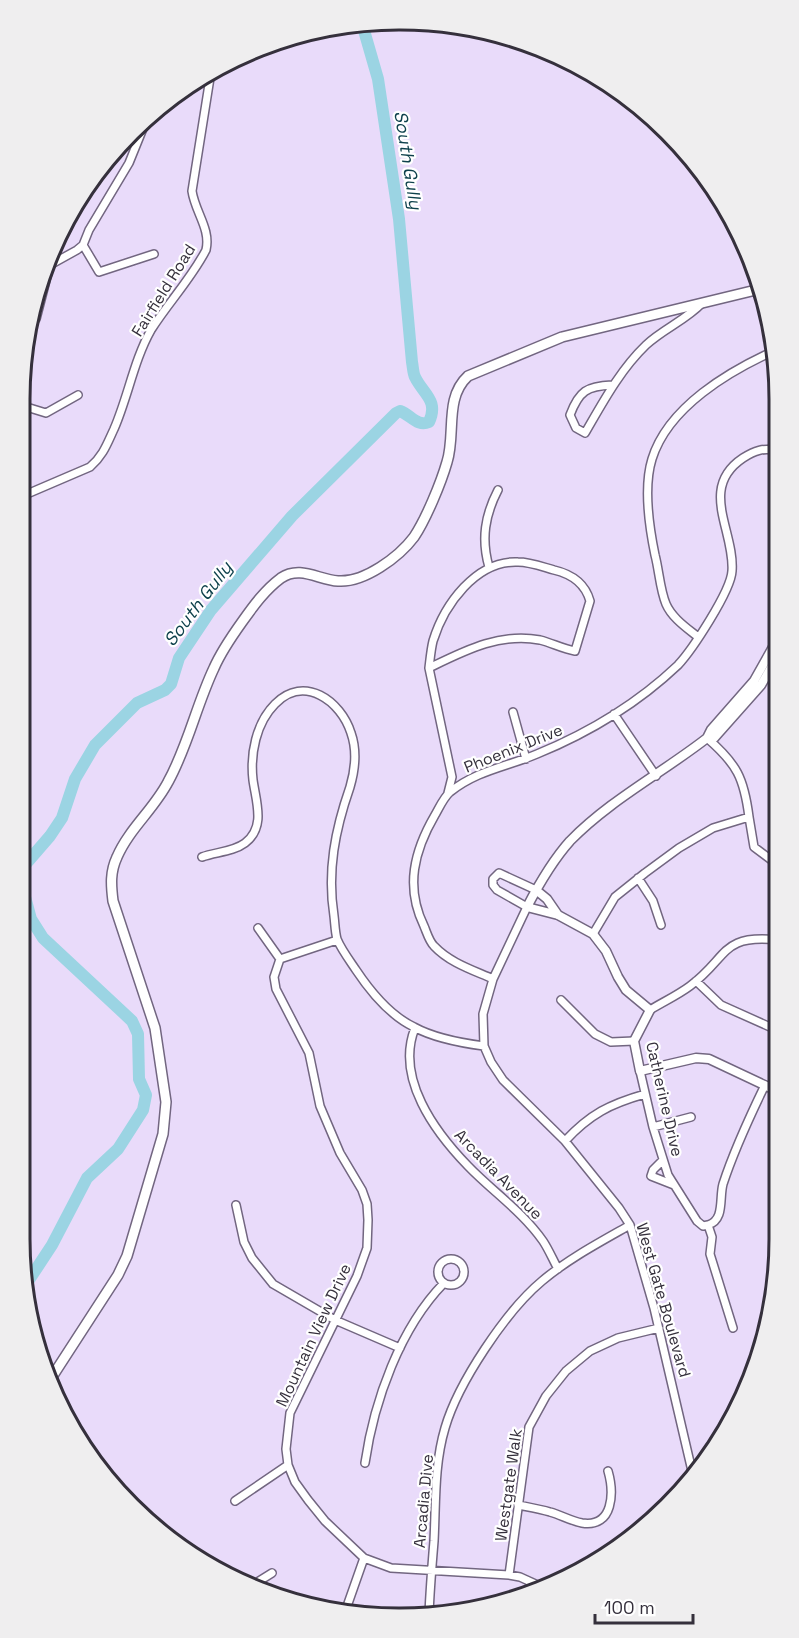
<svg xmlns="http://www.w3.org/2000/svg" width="799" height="1638" font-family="'Space Grotesk',sans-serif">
	<rect width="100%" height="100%" fill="#e9dbfa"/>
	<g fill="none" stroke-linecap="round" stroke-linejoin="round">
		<path stroke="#9bd4e3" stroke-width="12" d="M 27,1283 L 52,1245 L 87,1178 L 118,1149 L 143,1110 L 146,1095 L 139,1079 L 138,1034 L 132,1021 L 43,938 L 31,919 L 21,882 L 20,875 L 24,866 L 50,836 L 62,818 L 75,779 L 95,745 L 137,703 L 165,690 L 171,684 L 179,658 L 211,610 L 292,516 L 396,413 L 400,411 C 411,415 417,427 429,422 C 439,400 423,394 415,377 C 413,373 413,367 412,362 L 399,219 L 378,79 L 363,27"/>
		<g stroke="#726680" stroke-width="10">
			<path id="minor" d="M 83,245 L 99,272 L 154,254
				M 50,265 L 77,250 L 83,245 L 89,230 L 129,163 L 146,121
				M 36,319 L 50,265 L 51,250
				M 612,385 C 587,386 579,391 570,415 L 576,428 L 585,433 C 603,402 620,370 646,345 C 663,329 686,320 702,303
				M 20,405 L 46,413 L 78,395
				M 771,449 L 777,438
				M 20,497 L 90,467 C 103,456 107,444 114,429 C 128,397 134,360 151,330 C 168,303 191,279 206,250 C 211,229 195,212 192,191 L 210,78
				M 489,567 C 481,539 485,515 498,490
				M 698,637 C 687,628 672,618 666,604 C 660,590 659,570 655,555 C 649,526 643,488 652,459 C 668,407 729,371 776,350
				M 429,668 C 430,660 431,649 433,641 C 444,605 476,560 518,562 C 530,562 543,567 554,570 C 571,574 585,583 590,601 L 575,651 C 563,649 552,643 540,640 C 500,632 464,651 429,668 L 452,777 L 448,793
				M 513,712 L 526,759
				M 614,714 L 656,776
				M 749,817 L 754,847 L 778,865
				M 202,857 C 215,852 233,852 245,843 C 266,827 256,802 253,780 C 250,754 256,723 275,704 C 304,674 341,701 351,733 C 357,750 355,770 350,787 C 335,830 327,871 334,916 C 335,924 335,932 337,939 C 341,949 350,961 356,970 C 370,991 391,1016 414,1027 C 434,1038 461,1043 484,1046
				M 638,878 L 653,901 L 661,925
				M 536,890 L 499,873 L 493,879 L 493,885 L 497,890 L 527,907 L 493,979 L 483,1014 L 484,1046 L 491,1062 L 503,1080 L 565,1141 L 619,1208 L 630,1225 L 654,1308 L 692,1471
				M 258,928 L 280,959
				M 593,934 L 615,897 L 645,873 L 679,848 L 713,828 L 749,817 C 744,778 737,764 707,738
				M 337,940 L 280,959 L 274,977 L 276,989 L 309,1053 L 320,1106 L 340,1153 L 362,1190 L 367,1204 L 368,1220 L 367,1248 L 357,1276 L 290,1413 L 286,1449 L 288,1465 L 295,1482 L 308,1500 L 325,1521 L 364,1558 L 391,1568 L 509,1575 L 520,1577 L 542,1587
				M 493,979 C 473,970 450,963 434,946 C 429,941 427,933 424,926 C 405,887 414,851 435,815 C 439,808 444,797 450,792 C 478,770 506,767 537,754 C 588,733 638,703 678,665 C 692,650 731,591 732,571 C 735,531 698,488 743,458 C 754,451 764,447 777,451
				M 696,981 L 721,1005 L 779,1031
				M 561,1000 L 595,1034 L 611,1042 L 634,1041
				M 650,1010 C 663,1002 678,995 690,986 C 729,957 720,934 778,940
				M 415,1028 C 395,1078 435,1132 468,1166 C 492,1191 523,1212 543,1241 C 549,1250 553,1260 558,1269
				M 640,1071 L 653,1127 L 668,1175 L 697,1221 L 703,1226 L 708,1225
				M 653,1127 L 691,1117
				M 565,1141 C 590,1114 610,1104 645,1094
				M 663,1160 L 653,1170 L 651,1176 L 674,1185
				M 236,1205 L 244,1242 L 252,1258 L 273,1284 L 335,1320 L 400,1348
				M 708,1225 C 725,1220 719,1198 723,1184 C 734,1150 749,1118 765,1085
				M 708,1225 L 712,1237 L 710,1254 L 733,1328
				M438 1272a13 13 0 1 1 26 0a13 13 0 1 1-26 0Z
				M 365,1463 C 374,1401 400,1328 444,1283
				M 235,1501 L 288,1465
				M 518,1505 C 528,1507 540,1509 550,1512 C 561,1515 571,1521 582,1523 C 614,1528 614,1492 608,1471
				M 509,1575 L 529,1427 L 546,1396 L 566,1371 L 590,1351 L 618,1338 L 659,1328
				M 256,1583 L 272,1573
				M 345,1612 L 364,1558
				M 429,1614 C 430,1589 432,1565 434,1541 C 436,1503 434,1465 445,1428 C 458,1383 506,1311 542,1281 C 568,1259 600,1242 630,1225"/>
		</g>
		<g stroke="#726680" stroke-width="11">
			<path id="tertiary" d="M 777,657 L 761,685 L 714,738 L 707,738 C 662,773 610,800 570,841 C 553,860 539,884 527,907 L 558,915 L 593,934 L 606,951 L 618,977 L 626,990 L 650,1010 L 634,1041 L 640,1071 L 696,1058 L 709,1059 L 779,1092
				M 707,738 L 711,730 L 754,681 L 777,640
				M 536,890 L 547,899 L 558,915"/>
		</g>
		<g stroke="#726680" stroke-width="12">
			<path id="secondary" d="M 50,1380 L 118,1275 L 127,1256 L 163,1134 L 166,1102 L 155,1028 L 113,901 C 111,885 110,872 117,857 C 129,829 154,809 168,782 C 188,746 196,706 214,668 C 221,652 232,636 242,622 C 254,605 265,590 281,578 C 300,565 319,580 338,581 C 364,583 399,557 414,537 C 426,519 441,483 447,462 C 456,434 444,398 468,376 L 562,337 L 760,289"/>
		</g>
		<use href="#minor" stroke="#fff" stroke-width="7"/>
		<use href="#tertiary" stroke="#fff" stroke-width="8"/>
		<use href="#secondary" stroke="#fff" stroke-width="9"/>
	</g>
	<g text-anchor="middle" stroke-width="4.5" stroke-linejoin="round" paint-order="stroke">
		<g font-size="16" fill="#35303c" stroke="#fff">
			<text transform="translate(163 290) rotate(-58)" y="6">Fairfield Road</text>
			<text transform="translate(513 748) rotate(-22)" y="6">Phoenix Drive</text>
			<text transform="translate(665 1099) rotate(77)" y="6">Catherine Drive</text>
			<text transform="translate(499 1174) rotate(46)" y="6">Arcadia Avenue</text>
			<text transform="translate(664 1300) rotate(74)" y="6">West Gate Boulevard</text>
			<text transform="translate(313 1335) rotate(-65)" y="6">Mountain View Drive</text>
			<text transform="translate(508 1485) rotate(-82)" y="6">Westgate Walk</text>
			<text transform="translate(423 1501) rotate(-85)" y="6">Arcadia Dive</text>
		</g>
		<g font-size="18" font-style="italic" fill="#0e414c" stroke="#fff">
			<text transform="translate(408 160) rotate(81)" y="6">South Gully</text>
			<text transform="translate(198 604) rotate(-53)" y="6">South Gully</text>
		</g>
	</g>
	<path d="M0 0H799V1638H0ZM399 30H400A369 369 0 0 1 769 399V1239A369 369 0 0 1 400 1608H399A369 369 0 0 1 30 1239V399A369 369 0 0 1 399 30Z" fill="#efeeef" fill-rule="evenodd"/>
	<path fill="none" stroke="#35303c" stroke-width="3" d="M399 30H400A369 369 0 0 1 769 399V1239A369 369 0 0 1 400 1608H399A369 369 0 0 1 30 1239V399A369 369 0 0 1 399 30Z"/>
	<path d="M595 1614v9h98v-9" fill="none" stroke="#35303c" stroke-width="3"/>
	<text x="604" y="1614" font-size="18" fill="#35303c" stroke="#ffffff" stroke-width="4.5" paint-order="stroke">100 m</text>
</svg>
